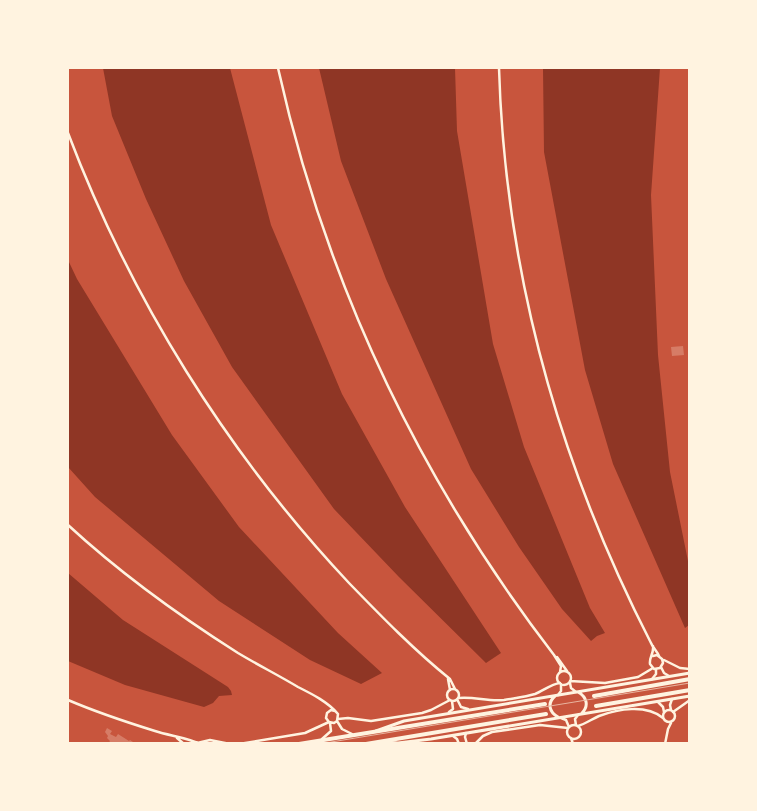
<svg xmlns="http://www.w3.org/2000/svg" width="757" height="811" font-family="Signika,sans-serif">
	<rect width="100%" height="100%" fill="#c8553d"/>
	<path fill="#8f3625" d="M 103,68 L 230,68 L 271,225 L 342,394 L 405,507 L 501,653 L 486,663 L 399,577 L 334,509 L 232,367 L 184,281 L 146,199 L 112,116 Z
		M 319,68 L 455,68 L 457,131 L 493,344 L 524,447 L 590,608 L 605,633 L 597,636 L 591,641 L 562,609 L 519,547 L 471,469 L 386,279 L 341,161 Z
		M 543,68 L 660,68 L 651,195 L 658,355 L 670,472 L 689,566 L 689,625 L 685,628 L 613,464 L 585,370 L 544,152 Z
		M 68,260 L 77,279 L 172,435 L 239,527 L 338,633 L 382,673 L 361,684 L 310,660 L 219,601 L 95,497 L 68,467 Z
		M 68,573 L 123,620 L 228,687 L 231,691 L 232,695 L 219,696 L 213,703 L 204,707 L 125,685 L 68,661 Z"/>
	<path fill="#d67c66" d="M 683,346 L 684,355 L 672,356 L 671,347 Z
		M 107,728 L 112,731 L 110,734 L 116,737 L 118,734 L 129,741 L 130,740 L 136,744 L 108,744 L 110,741 L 107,738 L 108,736 L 105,732 Z"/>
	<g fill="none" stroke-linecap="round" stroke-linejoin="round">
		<path stroke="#fff3e0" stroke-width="2.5" d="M 278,68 C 326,284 419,479 554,655 L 561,666 L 560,672
			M 499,68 C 505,271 558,462 651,643 C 653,648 657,651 659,656
			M 68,133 C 131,299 227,453 349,583 C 381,616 414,650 450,679 L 455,689
			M 68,525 C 120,573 178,615 238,653 C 258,665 278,675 298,687 C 312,694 328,702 338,714 L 337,721 L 334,723 L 329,722 L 326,718 L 327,713 L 331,710 L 335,711
			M 653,646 C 654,654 649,657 650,664 L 654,669 L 660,668 L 663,663 L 662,659 L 657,655 L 653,656
			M 557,657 L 567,671
			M 664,660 L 680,668 L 690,669
			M 661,667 L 664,673 L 669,676
			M557 678a7 7 0 1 1 14 0a7 7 0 1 1-14 0Z
			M 448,679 L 450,690
			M 652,679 L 656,674 L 656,669
			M 570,681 L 605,683 L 638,677 L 653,668
			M 570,683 L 571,688 L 576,692
			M447 695a6 6 0 1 1 12 0a6 6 0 1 1-12 0Z
			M 558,695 L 561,691 L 561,684
			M 458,698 C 474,696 488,702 504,700 C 515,698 525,697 535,694 C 543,691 551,684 560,683
			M 457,699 L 461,707 L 468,709
			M 68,700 C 96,712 126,722 155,731 C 170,736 186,737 200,744
			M 658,702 L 663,707 L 664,712
			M663 716a6 6 0 1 1 12 0a6 6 0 1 1-12 0Z
			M 671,710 L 670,705 L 672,699
			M 449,712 L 453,709 L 452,701
			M 673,712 L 690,700
			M 561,718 L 566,720 L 569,727
			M 338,719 L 348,718 L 371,721 L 422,713 L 431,710 L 450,700
			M 337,721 L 342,729 L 352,734
			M 576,725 L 575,719 L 578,715
			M567 732a7 7 0 1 1 14 0a7 7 0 1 1-14 0Z
			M 578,726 C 585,724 592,719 599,716 C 618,709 646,704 663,718
			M 466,733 L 465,737 L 467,744
			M 453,736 L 457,739 L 459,744
			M 177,738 L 184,744
			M 571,738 L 573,744
			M 322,739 L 331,731 L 330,723
			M 193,744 L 210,740 L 230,744
			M 239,744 L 305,733 L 329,722
			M 426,744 L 437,744
			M 475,744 L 483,736 L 492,732 L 540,725 L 568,728
			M 665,744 L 668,729 L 671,723"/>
		<path stroke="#fff3e0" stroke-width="3" d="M 578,692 C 587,697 589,706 582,713
			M 555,696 C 547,703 549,712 558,717
			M 376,731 L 404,721 L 690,673
			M 385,742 L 398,743 L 431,739 L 690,696"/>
		<path stroke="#fff3e0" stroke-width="4" d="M 594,696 L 690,679
			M 596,706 L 690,690
			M 299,744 L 545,704
			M 366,744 L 546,714"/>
		<path stroke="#e9b49f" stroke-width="1" d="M 319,744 L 690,683"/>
	</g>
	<rect width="757" height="811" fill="none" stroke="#fff3e0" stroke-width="138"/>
</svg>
